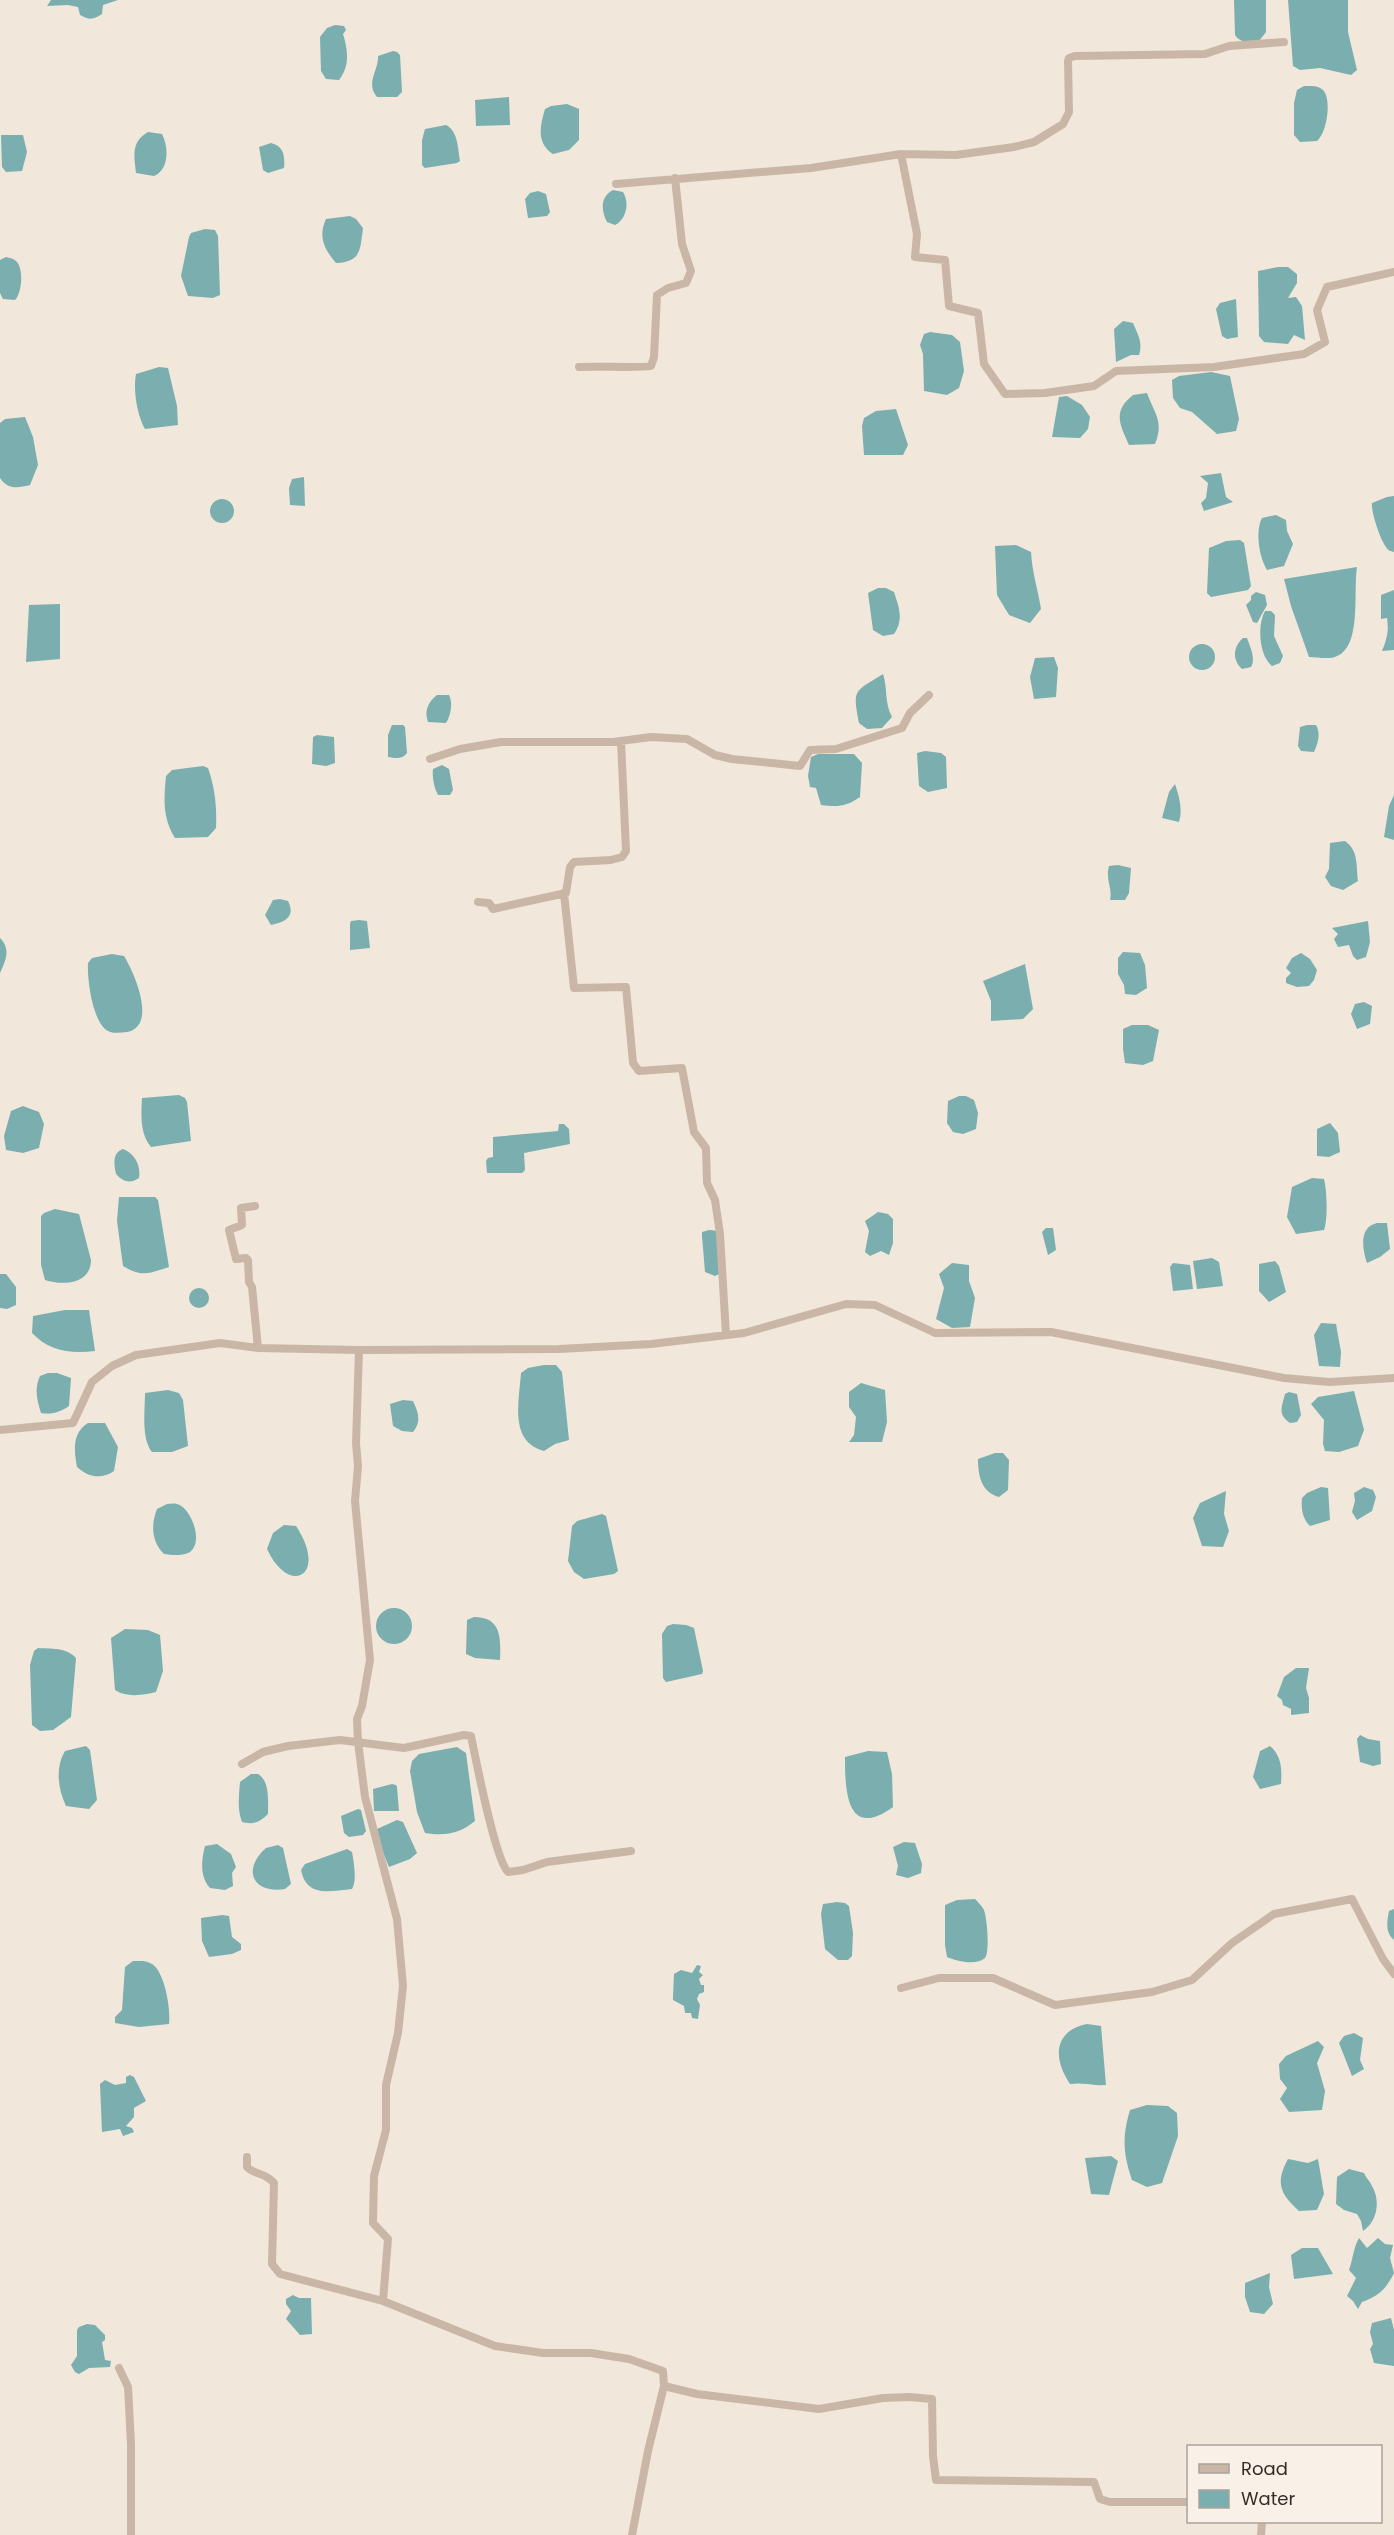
<svg xmlns="http://www.w3.org/2000/svg" width="1394" height="2535" font-family="Poppins,sans-serif">
	<rect width="100%" height="100%" fill="#f2e7db"/>
	<path fill="#7aaeaf" d="M 51,0 L 118,0 L 103,5 L 102,14 C 93,20 89,20 80,15 L 78,7 L 68,5 L 47,6 Z
		M 1234,0 L 1266,0 L 1266,32 L 1259,41 C 1250,42 1241,44 1235,35 Z
		M 1288,0 L 1348,0 L 1348,32 L 1357,70 L 1351,75 L 1320,68 L 1300,70 L 1293,66 Z
		M 335,25 L 344,26 L 346,30 L 343,34 C 348,50 350,66 339,80 L 326,79 L 321,71 L 320,37 L 327,28 Z
		M 393,51 L 397,52 L 400,55 L 402,92 L 397,97 L 377,97 C 365,83 379,70 378,56 Z
		M 1304,86 C 1311,86 1318,85 1323,90 C 1332,99 1327,133 1317,141 L 1300,142 L 1294,135 L 1294,103 L 1297,90 Z
		M 509,97 L 510,125 L 476,126 L 475,100 Z
		M 567,104 L 579,109 L 579,140 L 569,150 L 553,154 C 536,143 540,126 545,109 L 551,106 Z
		M 446,125 C 458,131 458,149 460,161 L 457,163 L 425,168 L 422,165 L 422,140 L 425,129 Z
		M 148,132 L 162,134 C 169,147 169,170 154,176 L 136,173 C 134,155 131,142 148,132 Z
		M 1,135 L 23,135 L 27,152 L 22,171 L 6,172 L 2,167 Z
		M 271,143 C 284,146 285,156 284,168 L 268,173 L 263,170 L 259,147 Z
		M 613,190 L 623,192 C 630,203 626,220 615,225 L 607,222 C 601,210 600,197 613,190 Z
		M 538,191 L 546,194 L 550,212 L 547,216 L 528,218 L 525,199 L 530,193 Z
		M 350,216 L 356,219 L 363,228 C 360,249 362,262 336,263 C 324,249 318,236 326,219 Z
		M 205,229 L 215,230 L 218,236 L 220,295 L 213,298 L 188,296 L 181,276 L 189,237 L 191,233 Z
		M 6,257 C 9,258 13,258 16,261 C 24,268 22,293 15,300 L 3,299 L 0,293 L 0,260 Z
		M 1278,267 L 1288,267 L 1297,274 L 1297,283 L 1288,298 L 1296,297 L 1302,306 L 1305,340 L 1294,335 L 1288,344 L 1264,342 L 1259,336 L 1258,271 Z
		M 1236,299 L 1238,337 L 1227,339 L 1222,336 L 1216,309 L 1220,303 Z
		M 1123,321 L 1133,323 C 1138,335 1143,342 1139,355 L 1131,355 L 1116,362 L 1114,329 Z
		M 930,332 L 952,335 L 960,342 L 964,371 L 959,388 L 947,395 L 924,391 L 923,354 L 920,345 L 924,334 Z
		M 159,367 L 168,368 L 177,406 L 178,425 L 145,429 C 137,415 133,390 136,374 Z
		M 1211,372 L 1230,376 L 1239,419 L 1236,431 L 1217,434 L 1192,412 L 1180,408 L 1173,398 L 1172,380 L 1179,376 Z
		M 1147,393 C 1155,415 1164,421 1155,444 L 1129,445 C 1120,424 1112,412 1133,395 Z
		M 1067,396 L 1082,405 L 1090,417 L 1088,429 L 1080,438 L 1052,437 L 1059,397 Z
		M 896,409 L 908,445 L 903,455 L 864,455 L 862,426 L 864,418 L 876,411 Z
		M 25,417 L 33,437 L 38,465 L 30,485 C 18,488 8,490 0,478 L 0,423 L 5,419 Z
		M 1221,473 L 1226,497 L 1233,502 L 1204,511 L 1201,503 L 1206,498 L 1208,483 L 1200,476 Z
		M 304,477 L 305,506 L 290,505 L 289,488 L 292,479 Z
		M 1394,496 L 1394,552 C 1391,551 1388,551 1386,547 C 1380,539 1371,512 1372,503 L 1387,497 Z
		M210 511a12 12 0 1 1 24 0a12 12 0 1 1-24 0Z
		M 1276,515 L 1286,520 L 1287,531 L 1293,544 L 1284,566 L 1267,570 C 1259,557 1255,531 1262,518 Z
		M 1240,540 L 1244,543 L 1251,586 L 1248,590 L 1211,597 L 1207,593 L 1209,548 L 1226,541 Z
		M 1016,545 L 1031,552 C 1032,572 1038,590 1041,609 L 1030,623 L 1009,615 L 997,595 L 995,546 Z
		M 1357,567 C 1353,592 1362,646 1337,656 C 1330,660 1317,657 1309,657 L 1291,606 L 1284,579 Z
		M 878,588 L 886,588 L 894,592 C 899,607 904,620 894,634 L 883,636 L 873,630 L 868,593 Z
		M 1394,590 L 1394,650 L 1382,651 C 1387,639 1389,631 1387,618 L 1381,619 L 1381,595 Z
		M 1256,592 L 1265,595 L 1267,605 L 1257,623 L 1253,622 L 1246,605 L 1251,600 L 1251,596 Z
		M 60,604 L 60,659 L 26,662 L 29,605 Z
		M 1265,611 L 1271,611 L 1275,615 L 1274,636 L 1283,656 L 1280,663 L 1272,666 C 1259,656 1257,625 1265,611 Z
		M 1243,638 L 1247,638 C 1250,647 1256,658 1251,667 L 1242,669 C 1232,660 1233,647 1243,638 Z
		M1189 657a13 13 0 1 1 26 0a13 13 0 1 1-26 0Z
		M 1054,657 L 1058,668 L 1056,697 L 1034,699 L 1030,677 L 1035,658 Z
		M 883,674 C 888,689 884,702 892,717 L 882,728 L 867,729 L 859,723 C 852,688 855,692 883,674 Z
		M 437,695 L 449,695 C 453,703 451,715 446,723 L 428,722 C 424,711 428,702 437,695 Z
		M 392,725 L 403,725 L 405,727 L 407,753 C 402,760 395,758 388,757 L 388,735 Z
		M 1307,725 L 1316,725 C 1321,734 1318,743 1314,752 L 1301,751 L 1298,746 L 1300,727 Z
		M 317,735 L 334,737 L 335,763 L 326,766 L 312,764 L 313,737 Z
		M 925,751 L 941,753 L 946,757 L 947,788 L 928,792 L 919,786 L 917,753 Z
		M 818,754 L 854,754 L 862,763 L 860,797 C 846,807 837,807 821,805 L 816,788 L 810,787 L 808,776 L 811,757 Z
		M 442,765 L 449,769 L 453,790 L 450,795 L 438,795 C 434,787 432,778 433,769 Z
		M 203,766 L 208,768 C 215,788 217,807 216,828 L 208,837 L 175,838 C 162,817 164,798 166,776 L 172,770 Z
		M 1175,784 C 1179,796 1183,809 1179,822 L 1162,818 L 1169,792 Z
		M 1394,795 L 1394,840 L 1384,837 L 1389,806 Z
		M 1345,841 C 1359,851 1356,866 1358,881 L 1343,890 L 1331,886 L 1325,877 L 1329,869 L 1330,843 Z
		M 1118,865 L 1131,868 L 1129,893 L 1125,900 L 1110,900 C 1113,889 1105,879 1109,866 Z
		M 280,899 L 288,901 C 296,917 285,922 271,925 L 265,915 L 273,900 Z
		M 359,920 L 367,921 L 370,948 L 350,950 L 350,924 L 351,921 Z
		M 1368,921 L 1370,942 L 1366,957 L 1357,960 L 1353,956 L 1349,945 L 1338,947 L 1334,939 L 1338,934 L 1332,928 Z
		M 0,938 C 11,949 6,960 0,973 Z
		M 1123,952 L 1140,953 L 1145,965 L 1147,988 L 1136,995 L 1125,994 L 1124,985 L 1118,974 L 1118,958 Z
		M 1301,953 L 1310,959 L 1317,970 L 1314,980 L 1309,986 L 1297,987 L 1286,983 L 1286,978 L 1291,973 L 1286,968 L 1292,958 Z
		M 112,954 L 124,956 C 134,972 158,1026 127,1032 C 119,1033 110,1034 105,1029 C 92,1017 87,979 88,963 L 92,958 Z
		M 1025,964 L 1033,1009 L 1023,1019 L 991,1021 L 991,1001 L 983,981 Z
		M 1364,1002 L 1372,1006 L 1370,1024 L 1357,1029 L 1351,1014 L 1355,1004 Z
		M 1132,1025 L 1148,1025 L 1159,1030 L 1153,1061 L 1143,1065 L 1125,1063 L 1123,1049 L 1123,1029 Z
		M 179,1095 L 185,1098 L 187,1102 L 191,1141 L 151,1147 C 140,1134 141,1115 142,1098 Z
		M 959,1096 L 966,1096 L 974,1100 L 978,1113 L 976,1129 L 963,1134 L 953,1132 L 947,1123 L 948,1101 Z
		M 23,1106 L 39,1112 L 44,1124 L 39,1148 L 23,1153 L 6,1150 L 4,1136 L 11,1111 Z
		M 1330,1123 L 1338,1133 L 1340,1152 L 1329,1157 L 1317,1156 L 1317,1129 Z
		M 559,1124 L 564,1124 L 569,1129 L 570,1144 L 524,1153 L 525,1170 L 522,1173 L 487,1173 L 486,1161 L 488,1158 L 493,1157 L 493,1137 L 558,1131 Z
		M 123,1149 C 135,1154 141,1165 139,1178 C 130,1184 123,1182 116,1174 C 114,1164 112,1153 123,1149 Z
		M 1312,1178 L 1324,1179 C 1327,1190 1328,1220 1324,1230 L 1296,1234 L 1287,1217 L 1292,1187 Z
		M 119,1197 L 155,1197 L 158,1200 L 169,1267 C 149,1273 143,1278 123,1266 L 117,1221 Z
		M 55,1209 L 79,1214 L 91,1260 C 91,1284 63,1286 45,1280 L 41,1265 L 41,1216 L 44,1213 Z
		M 878,1212 L 888,1214 L 893,1219 L 893,1243 L 889,1255 L 881,1251 L 870,1256 L 865,1252 L 869,1231 L 865,1221 Z
		M 1377,1223 L 1387,1223 L 1390,1249 L 1380,1257 L 1367,1263 C 1362,1248 1359,1227 1377,1223 Z
		M 1046,1228 L 1053,1228 L 1056,1250 L 1048,1255 L 1042,1232 Z
		M 709,1230 L 718,1231 L 721,1273 L 715,1276 L 705,1272 L 702,1236 L 702,1232 Z
		M 1212,1258 L 1219,1262 L 1223,1286 L 1197,1289 L 1193,1261 Z
		M 1275,1261 L 1279,1266 L 1286,1292 L 1269,1302 L 1259,1291 L 1259,1264 Z
		M 952,1263 L 969,1265 L 969,1281 L 975,1298 L 970,1327 L 952,1328 L 936,1319 L 944,1288 L 939,1274 Z
		M 1173,1263 L 1190,1265 L 1193,1289 L 1173,1291 L 1170,1267 Z
		M 0,1274 L 6,1274 L 16,1287 L 16,1305 L 7,1309 L 0,1308 Z
		M189 1298a10 10 0 1 1 20 0a10 10 0 1 1-20 0Z
		M 65,1310 L 89,1310 L 95,1351 C 70,1354 49,1351 32,1333 L 33,1316 Z
		M 1321,1323 L 1336,1324 L 1341,1352 L 1340,1367 L 1319,1366 L 1314,1335 Z
		M 544,1365 L 556,1365 L 562,1372 L 569,1440 L 555,1444 L 544,1451 C 509,1442 519,1402 521,1373 L 528,1368 Z
		M 48,1373 L 57,1373 L 71,1378 L 69,1406 C 60,1412 52,1415 41,1413 C 37,1400 34,1389 40,1376 Z
		M 861,1383 L 885,1390 L 887,1422 L 882,1442 L 849,1442 L 854,1435 L 856,1417 L 849,1407 L 849,1392 Z
		M 168,1390 L 179,1393 L 183,1400 L 188,1446 L 172,1452 L 152,1452 C 141,1438 145,1411 145,1393 Z
		M 1354,1391 L 1364,1430 L 1358,1446 L 1339,1452 L 1325,1451 L 1323,1444 L 1324,1420 L 1311,1404 L 1318,1397 Z
		M 1289,1392 L 1297,1394 L 1301,1415 L 1297,1422 L 1290,1423 C 1277,1414 1282,1407 1285,1394 Z
		M 403,1400 L 413,1401 C 418,1412 422,1421 413,1432 L 402,1431 L 393,1426 L 390,1404 Z
		M 88,1423 L 105,1423 L 118,1447 L 114,1471 C 101,1480 88,1477 77,1467 C 74,1450 72,1433 88,1423 Z
		M 995,1453 L 1003,1453 L 1009,1460 L 1008,1490 L 999,1497 C 981,1492 978,1475 978,1459 Z
		M 1321,1487 L 1328,1488 L 1330,1520 L 1310,1526 C 1302,1518 1301,1508 1302,1498 L 1307,1493 Z
		M 1364,1487 L 1373,1490 L 1376,1497 L 1372,1511 L 1357,1520 L 1352,1512 L 1355,1501 L 1354,1493 Z
		M 1226,1491 L 1224,1514 L 1229,1531 L 1223,1547 L 1202,1546 L 1193,1518 L 1200,1503 Z
		M 167,1504 C 170,1504 174,1503 177,1504 C 192,1508 205,1545 188,1553 C 181,1556 171,1555 164,1554 C 151,1541 151,1524 157,1509 Z
		M 602,1514 L 606,1516 L 618,1571 L 614,1574 L 584,1579 L 574,1572 L 568,1561 L 572,1526 L 577,1521 Z
		M 284,1525 L 296,1526 C 329,1576 289,1597 267,1549 L 273,1533 Z
		M376 1626a18 18 0 1 1 36 0a18 18 0 1 1-36 0Z
		M 474,1617 C 501,1617 501,1637 500,1660 L 475,1658 L 466,1654 L 467,1620 Z
		M 673,1624 L 686,1625 L 694,1628 L 703,1671 L 702,1674 L 666,1682 L 663,1678 L 662,1634 L 667,1626 Z
		M 125,1629 L 148,1630 L 160,1635 L 163,1671 L 156,1692 C 143,1695 127,1698 115,1690 L 111,1638 Z
		M 38,1648 C 51,1649 66,1647 76,1658 L 71,1717 L 53,1730 L 40,1731 L 32,1725 L 30,1665 L 34,1651 Z
		M 1296,1668 L 1309,1668 L 1306,1688 L 1309,1698 L 1309,1713 L 1291,1715 L 1291,1709 L 1283,1705 L 1282,1700 L 1277,1696 L 1284,1677 Z
		M 1360,1735 L 1368,1739 L 1380,1741 L 1381,1764 L 1373,1766 L 1360,1762 L 1357,1739 Z
		M 86,1746 L 90,1750 L 97,1800 L 89,1809 L 66,1806 C 58,1789 55,1768 65,1751 Z
		M 1270,1746 C 1282,1756 1282,1770 1281,1784 L 1260,1789 L 1253,1777 L 1260,1751 Z
		M 457,1747 L 466,1753 L 475,1821 C 459,1834 445,1836 425,1833 L 417,1812 L 410,1771 L 412,1761 L 419,1754 Z
		M 868,1751 L 887,1752 L 892,1774 L 893,1807 C 846,1841 845,1789 845,1757 Z
		M 251,1774 L 258,1774 C 270,1781 268,1801 268,1814 C 260,1822 254,1825 242,1822 C 237,1809 239,1795 240,1782 Z
		M 392,1784 L 396,1785 L 397,1787 L 399,1811 L 374,1811 L 373,1789 Z
		M 358,1809 L 361,1810 L 366,1831 L 363,1835 L 349,1837 L 344,1833 L 341,1816 Z
		M 397,1820 L 403,1822 L 417,1853 L 410,1859 L 389,1867 L 378,1840 L 377,1829 Z
		M 904,1842 L 915,1843 L 922,1864 L 921,1873 L 908,1878 L 896,1875 L 898,1866 L 893,1847 Z
		M 217,1844 L 231,1854 L 236,1867 L 232,1873 L 233,1886 L 225,1890 L 210,1888 C 200,1877 201,1861 205,1846 Z
		M 278,1845 L 283,1848 L 291,1884 L 285,1889 C 252,1894 242,1869 266,1848 Z
		M 347,1849 L 352,1852 C 354,1863 357,1881 352,1889 C 329,1891 307,1898 301,1870 L 305,1864 Z
		M 975,1899 C 978,1902 982,1906 984,1910 C 987,1918 990,1952 985,1958 C 976,1966 956,1961 947,1957 L 945,1945 L 945,1905 L 957,1900 Z
		M 837,1902 L 845,1903 L 849,1906 L 853,1933 L 852,1956 L 848,1960 L 838,1960 L 825,1949 L 821,1914 L 823,1904 Z
		M 1394,1909 L 1394,1940 C 1385,1933 1387,1921 1389,1911 Z
		M 222,1915 L 229,1916 L 232,1937 L 241,1944 L 241,1950 L 232,1954 L 209,1957 L 202,1941 L 201,1918 Z
		M 133,1961 C 139,1961 146,1960 152,1964 C 165,1972 171,2010 169,2024 L 139,2027 L 115,2023 L 115,2017 L 122,2010 L 125,1967 Z
		M 697,1965 L 701,1966 L 699,1972 L 703,1975 L 699,1979 L 701,1985 L 704,1985 L 704,1992 L 699,1994 L 697,1999 L 700,2005 L 698,2019 L 692,2018 L 691,2013 L 685,2013 L 684,2006 L 673,2000 C 673,1997 674,1977 674,1974 L 681,1970 L 692,1973 Z
		M 1087,2024 L 1101,2026 L 1106,2085 C 1093,2086 1083,2082 1070,2084 C 1053,2059 1053,2031 1087,2024 Z
		M 1354,2033 L 1363,2038 L 1360,2060 L 1364,2069 L 1352,2076 L 1339,2043 L 1344,2036 Z
		M 1318,2041 L 1324,2047 L 1317,2063 L 1325,2091 L 1322,2110 L 1289,2112 L 1280,2099 L 1287,2088 L 1280,2079 L 1279,2064 L 1286,2056 Z
		M 130,2075 L 134,2077 L 146,2101 L 134,2108 L 134,2117 L 126,2126 L 132,2128 L 134,2132 L 123,2136 L 120,2129 L 102,2132 L 100,2084 L 105,2080 L 115,2085 L 126,2083 L 126,2077 Z
		M 1147,2105 L 1168,2106 L 1177,2113 L 1178,2136 L 1162,2183 L 1147,2187 L 1132,2180 C 1123,2153 1122,2137 1130,2110 Z
		M 1111,2156 L 1118,2161 L 1109,2195 L 1091,2194 L 1085,2158 Z
		M 1288,2159 L 1308,2163 L 1318,2159 L 1324,2194 L 1317,2210 L 1299,2211 C 1280,2194 1275,2183 1288,2159 Z
		M 1349,2169 L 1364,2173 C 1366,2178 1370,2181 1372,2186 C 1381,2201 1377,2222 1363,2231 L 1361,2221 L 1357,2214 L 1344,2210 L 1336,2204 L 1337,2177 Z
		M 1359,2238 L 1367,2248 L 1378,2238 L 1385,2244 L 1393,2245 L 1390,2258 L 1394,2273 C 1386,2289 1379,2296 1362,2302 L 1358,2309 L 1353,2301 L 1347,2296 L 1356,2278 L 1349,2270 C 1353,2259 1353,2249 1359,2238 Z
		M 1302,2248 L 1318,2248 L 1333,2274 L 1294,2279 L 1291,2255 Z
		M 1270,2273 L 1269,2287 L 1273,2304 L 1264,2314 L 1250,2312 L 1245,2297 L 1245,2283 Z
		M 293,2295 L 299,2298 L 311,2298 L 312,2334 L 300,2335 L 286,2319 L 291,2311 L 286,2304 L 286,2299 Z
		M 1391,2318 L 1394,2330 L 1394,2366 L 1374,2363 L 1370,2349 L 1373,2344 L 1370,2332 L 1372,2323 Z
		M 87,2324 L 95,2325 L 105,2335 L 105,2340 L 102,2342 L 105,2360 L 111,2361 L 110,2367 L 89,2368 L 79,2374 L 75,2372 L 71,2365 L 77,2356 L 77,2330 L 79,2327 Z"/>
	<g fill="none" stroke-linecap="round" stroke-linejoin="round">
		<path stroke="#cab6a7" stroke-width="8" d="M 901,154 L 917,234 L 915,257 L 945,260 L 949,306 L 978,313 L 984,364 L 1005,394 L 1045,393 L 1094,386 L 1116,371 L 1214,367 L 1304,354 L 1325,342 L 1317,310 L 1327,287 L 1394,272
			M 616,184 L 811,168 L 901,154 L 956,155 L 1014,147 L 1034,142 L 1063,124 L 1069,112 L 1068,61 L 1069,58 L 1075,56 L 1205,54 L 1229,46 L 1284,42
			M 579,367 C 590,366 647,368 651,366 L 654,357 L 657,295 L 668,288 L 686,283 L 691,271 L 682,244 L 675,178
			M 430,759 L 460,749 L 501,742 L 613,742 L 651,737 L 687,739 L 715,755 L 732,759 L 800,766 L 810,750 L 836,749 L 902,728 L 910,713 L 929,695
			M 564,893 L 574,988 L 626,987 L 633,1063 L 639,1071 L 682,1068 L 694,1132 L 706,1148 L 707,1183 L 715,1200 L 720,1234 L 726,1335
			M 478,902 L 489,903 L 493,909 L 566,893 L 570,867 L 574,862 L 611,860 L 622,857 L 626,851 L 621,741
			M 255,1206 L 241,1208 L 242,1225 L 229,1230 L 236,1259 L 246,1258 L 248,1260 L 249,1282 L 252,1287 L 258,1348
			M 359,1350 L 356,1443 L 358,1466 L 355,1501 L 370,1660 L 362,1706 L 357,1719 L 358,1742 L 365,1797 L 397,1919 L 403,1986 L 398,2033 L 386,2085 L 386,2130 L 374,2176 L 373,2223 L 388,2239 L 383,2301 L 495,2346 L 543,2353 L 591,2353 L 629,2359 L 663,2371 L 664,2386 L 648,2451 L 632,2535
			M 0,1430 L 73,1423 L 92,1382 L 112,1366 L 136,1355 L 220,1343 L 258,1348 L 359,1350 L 559,1349 L 651,1344 L 744,1333 L 846,1304 L 875,1305 L 935,1333 L 1051,1332 L 1284,1378 L 1329,1382 L 1394,1378
			M 242,1764 L 263,1752 L 288,1746 L 340,1740 L 404,1748 L 464,1735 L 471,1736 C 476,1760 495,1859 508,1872 L 523,1870 L 547,1862 L 631,1851
			M 901,1988 L 939,1978 L 993,1978 L 1055,2005 L 1152,1992 L 1192,1980 L 1232,1943 L 1274,1914 L 1352,1899 L 1383,1959 L 1394,1974
			M 247,2157 L 247,2167 C 256,2176 263,2171 274,2183 L 272,2264 L 280,2274 L 383,2301
			M 119,2368 L 128,2387 L 131,2444 L 131,2535
			M 664,2386 L 697,2394 L 819,2409 L 883,2398 L 909,2397 L 932,2399 L 933,2456 L 936,2480 L 1094,2482 L 1100,2499 L 1110,2502 L 1188,2502
			M 1261,2535 L 1262,2522"/>
	</g>
	<rect x="1187" y="2445" width="195" height="78" fill="#f9f1e7" stroke="#aba29a" stroke-width="1.5"/>
	<rect x="1199" y="2464" width="30" height="9" fill="#cab6a7" stroke="#aba29a" stroke-width="1.5"/>
	<text x="1241" y="2475" font-size="18" fill="#362c27">Road</text>
	<rect x="1199" y="2490" width="30" height="18" fill="#7aaeaf" stroke="#aba29a" stroke-width="1.5"/>
	<text x="1241" y="2505" font-size="18" fill="#362c27">Water</text>
</svg>
